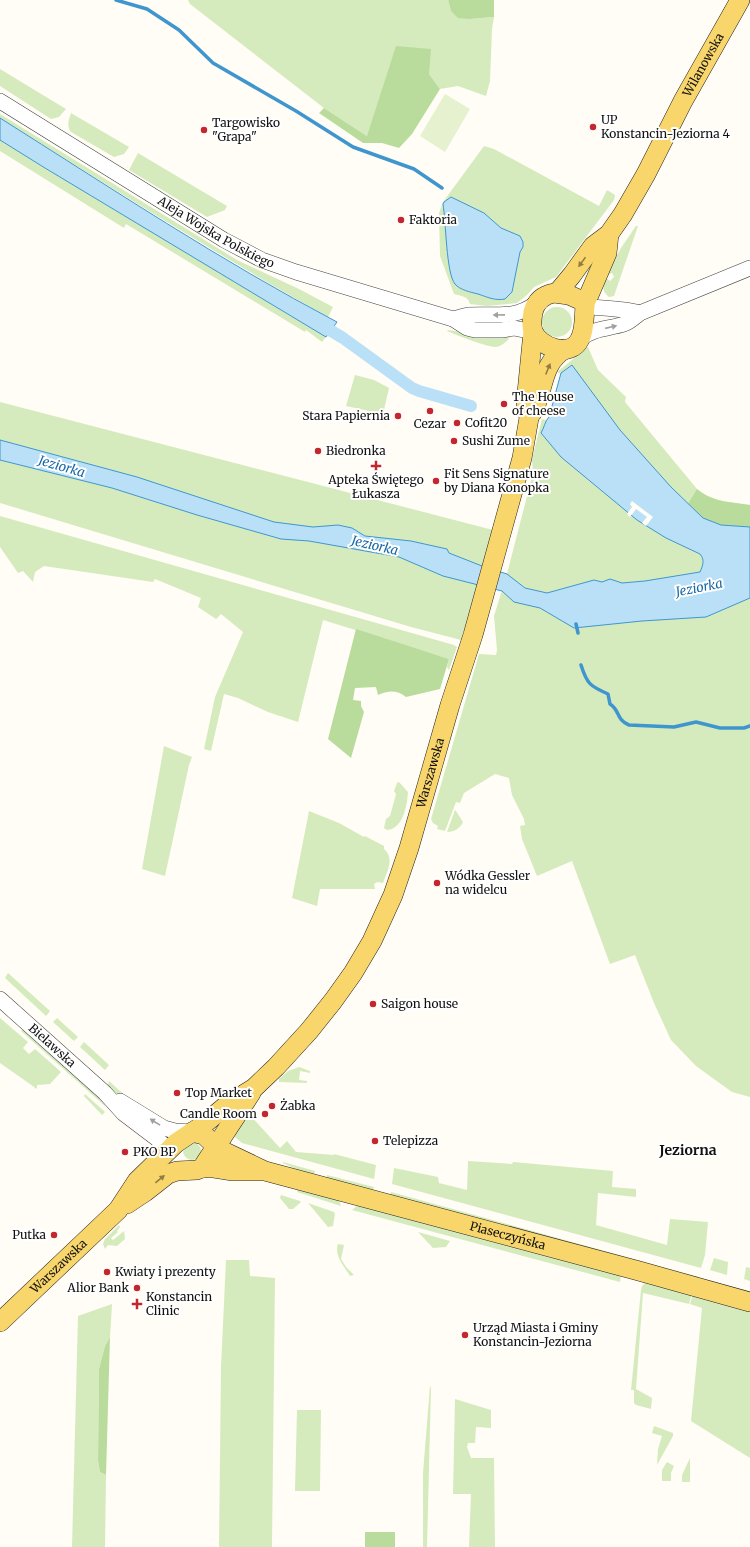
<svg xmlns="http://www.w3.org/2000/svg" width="750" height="1547" font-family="Merriweather,serif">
	<rect width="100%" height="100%" fill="#fffdf5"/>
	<path fill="#d5ebbd" d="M 188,0 L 448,0 L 451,11 L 470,19 L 494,17 L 492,29 L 490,81 L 486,96 L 458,86 L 440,89 L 429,74 L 367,136 L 324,108 L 190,4 Z
		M 0,69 L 66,109 L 59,117 L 51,119 L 0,86 Z
		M 71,113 L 129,147 L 124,154 L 114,157 L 71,132 C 66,125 69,120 71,113 Z
		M 0,114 L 237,260 L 299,289 L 333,307 L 328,317 C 216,254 108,186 0,118 Z
		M 0,140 L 45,168 L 326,337 L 322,342 L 306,330 L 305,332 L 126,224 L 124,228 L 0,151 Z
		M 484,146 L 494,149 L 599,206 L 607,190 L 615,195 L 614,200 L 556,277 L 534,287 L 527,295 L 517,303 L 487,306 L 470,304 C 468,296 461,296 454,294 L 440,256 L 439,213 L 443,202 Z
		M 138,153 L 227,206 L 225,210 L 207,217 L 129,170 Z
		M 636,226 L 638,226 L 614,296 L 609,297 C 601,291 603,286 606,278 L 610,281 L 614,277 L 612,273 L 609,274 L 607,273 L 621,248 Z
		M542 322a15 15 0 1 1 30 0a15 15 0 1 1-30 0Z
		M 448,330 L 493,337 L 510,337 C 507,342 500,347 495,347 C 487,347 456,335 447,331 Z
		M 588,347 L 598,370 L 626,397 L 625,402 L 697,489 C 712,502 730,502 750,505 L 750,1097 L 732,1092 L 718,1082 L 696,1066 L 671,1040 L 654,1003 L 635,955 L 610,964 L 572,861 L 537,876 L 522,839 L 520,826 L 525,825 L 524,819 L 512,795 L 509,778 L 495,774 L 464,793 L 460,803 L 456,802 L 445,831 L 437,829 L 438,826 L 433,823 L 431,819 L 479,654 L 496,655 L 497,650 L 494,616 L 507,574 L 533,473 L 532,459 L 542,419 L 546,420 L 549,417 L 561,374 L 557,372 Z
		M 355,375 L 374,380 L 389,388 L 383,414 L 346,406 Z
		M 0,402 L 493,530 L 461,640 L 411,627 L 0,503 Z
		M 0,516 L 454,645 L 457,647 L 449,670 L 447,667 L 449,659 L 323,620 L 298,722 L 268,712 L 238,698 L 224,694 L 211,751 L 204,749 L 215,697 L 243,632 L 221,614 L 216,619 L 198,607 L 201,598 L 155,579 L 153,582 L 44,566 L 35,572 L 33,582 L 23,571 L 18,573 L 0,547 Z
		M 164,746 L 192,757 L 189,765 L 165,876 L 142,869 Z
		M 399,782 L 408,792 C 407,806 403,829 387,830 L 384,828 L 386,819 L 390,816 L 396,794 L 394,791 L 397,783 Z
		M 455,810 L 456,811 L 463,822 C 460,828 455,832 447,832 Z
		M 309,811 L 339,823 L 364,837 L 365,836 L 384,846 L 384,849 C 395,858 387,872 383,883 L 377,882 L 374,884 L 375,889 L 320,889 L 317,906 L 292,898 Z
		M 8,973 L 50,1011 L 46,1016 L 5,978 Z
		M 0,1018 L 28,1042 L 23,1048 L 29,1054 L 35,1049 L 61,1072 L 50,1084 L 37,1085 L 37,1089 L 0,1063 Z
		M 57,1018 L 78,1037 L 74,1041 L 53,1022 Z
		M 24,1029 L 103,1101 L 106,1107 L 21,1031 Z
		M 84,1042 L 109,1065 L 105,1070 L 80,1047 Z
		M 299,1067 L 310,1071 L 310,1073 L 300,1071 L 299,1080 L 307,1081 L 307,1083 L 279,1082 L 279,1079 L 288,1071 Z
		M 109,1081 L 130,1100 L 129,1101 L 109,1088 L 108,1085 Z
		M 85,1094 L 105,1112 L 102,1115 L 84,1096 Z
		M 248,1113 L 280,1148 L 287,1141 L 296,1152 L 334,1155 L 334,1154 L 376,1165 L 374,1179 L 242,1143 L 235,1137 L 235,1133 Z
		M183 1151a9 9 0 1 1 18 0a9 9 0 1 1-18 0Z
		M 468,1161 L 512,1164 L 513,1162 L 613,1171 L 612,1187 L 636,1189 L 636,1197 L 598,1193 L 596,1225 L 667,1245 L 670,1219 L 708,1222 L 705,1255 L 701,1268 L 392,1184 L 394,1168 L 438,1177 L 439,1183 L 467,1190 Z
		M 283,1162 L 315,1171 L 314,1175 L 304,1173 L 283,1163 Z
		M 327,1175 L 374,1187 L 373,1190 L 327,1179 Z
		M 297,1190 L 330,1195 L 338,1198 L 341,1206 L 297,1192 Z
		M 391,1192 L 699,1277 L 699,1279 L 390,1195 Z
		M 281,1195 L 300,1201 L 301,1202 L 293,1209 L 289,1209 L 280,1198 Z
		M 308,1203 L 334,1212 L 335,1214 L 333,1226 L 328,1227 Z
		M 358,1205 L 621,1274 L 620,1282 L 352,1210 Z
		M 119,1225 L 120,1227 L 117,1231 L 118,1232 L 111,1238 L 113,1240 L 124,1231 L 125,1239 L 117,1246 L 108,1245 L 105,1249 L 103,1244 L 105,1239 Z
		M 418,1232 L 450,1241 L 446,1247 L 433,1248 Z
		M 338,1244 L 344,1245 L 341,1259 L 346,1267 L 354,1275 L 350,1276 C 344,1266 334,1256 338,1244 Z
		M 714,1258 L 728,1262 L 727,1275 L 710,1270 Z
		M 226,1260 L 249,1260 L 250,1276 L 275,1278 L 272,1547 L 219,1547 L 221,1367 Z
		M 746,1267 L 750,1268 L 750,1281 L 744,1279 Z
		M 645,1283 L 692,1294 L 689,1304 L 643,1293 L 636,1389 L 652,1398 L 651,1409 L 636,1405 L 634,1403 L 634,1390 L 631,1390 L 641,1290 L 642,1286 Z
		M 693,1294 L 750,1310 L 750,1458 L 691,1421 L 702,1308 L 690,1304 Z
		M 112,1304 L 110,1337 L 105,1346 L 99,1369 L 98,1461 L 100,1472 L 106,1475 L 105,1547 L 72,1547 L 78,1316 Z
		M 430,1386 L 431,1388 L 427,1547 L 423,1547 L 423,1473 Z
		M 455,1399 L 491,1410 L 491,1428 L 476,1427 L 475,1443 L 468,1443 L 467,1447 L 471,1458 L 494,1458 L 495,1547 L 469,1547 L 471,1494 L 453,1494 Z
		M 297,1410 L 321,1410 L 320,1491 L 295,1491 Z
		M 654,1426 L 673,1433 L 673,1436 L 657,1465 L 658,1449 L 662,1436 L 652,1433 Z
		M 690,1458 L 690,1482 L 682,1482 L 682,1475 Z
		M 667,1462 L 674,1466 L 671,1473 L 671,1481 L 662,1481 L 662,1470 Z"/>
	<path fill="#b9dc9c" d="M 448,0 L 494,0 L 494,17 L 470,19 L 458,18 L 451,11 Z
		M 396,46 L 431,49 L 429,74 L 440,89 L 412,134 L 399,148 L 382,143 L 363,143 L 319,113 L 324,108 L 367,136 Z
		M 697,489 C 712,502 730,502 750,505 L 750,527 L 721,525 L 703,518 L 688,504 Z
		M 356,629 L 449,659 L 440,689 L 406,697 C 397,690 389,690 378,695 L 376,687 L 355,688 L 353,700 L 361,701 L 361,706 L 364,712 L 351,758 L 328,739 Z
		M 110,1337 L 106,1475 L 100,1472 L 98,1461 L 99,1369 L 105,1346 Z
		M 365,1532 L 395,1532 L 395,1547 L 365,1547 Z"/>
	<path fill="#e6f2cf" d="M 445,94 L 470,109 L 445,152 L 420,136 Z"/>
	<path fill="#b9e0f7" stroke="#3f96cf" d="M 0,118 C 111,188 221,261 337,322 L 326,337 L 45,168 L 0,140 Z
		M 451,197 L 484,213 L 501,228 L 520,236 L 523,242 L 523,247 L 520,252 L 512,292 L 505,299 C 495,301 487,297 478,294 C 470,292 460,290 455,284 C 446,273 446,221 443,204 L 444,202 Z
		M 572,365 L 620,430 L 671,487 L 703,518 L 721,525 L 750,527 L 750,598 L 706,617 L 642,621 L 574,628 L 540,608 L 514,602 L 502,591 L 443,576 L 399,557 L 309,541 L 281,539 L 197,515 L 112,488 L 0,460 L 0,440 L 137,477 L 274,522 L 313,527 L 338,525 L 352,528 L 365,536 L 411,541 L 447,549 L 449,553 L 482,566 L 507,574 L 525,588 L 547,593 L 594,580 L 602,582 L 610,579 L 622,583 L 645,581 L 700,572 C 703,565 705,560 700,554 L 666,538 L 637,520 L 561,457 L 541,433 C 544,428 545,421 549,417 L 561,373 Z"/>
	<path fill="#fffdf5" d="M 632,501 L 653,517 L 646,526 L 642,523 L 647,517 L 636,509 L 630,517 L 627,514 L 632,507 L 630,504 Z"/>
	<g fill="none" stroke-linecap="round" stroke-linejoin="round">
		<path stroke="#3f96cf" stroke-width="3.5" d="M 116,0 L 147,9 L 179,30 L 213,63 L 296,111 L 353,147 L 414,169 L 442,188
			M 576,624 L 578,633
			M 581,665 C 587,684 590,686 608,694 L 610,704 C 620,710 616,720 629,725 L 674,727 L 696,722 L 720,728 L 744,728 L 750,726"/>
		<path stroke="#b9e0f7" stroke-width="12" d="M 318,323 L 343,338 L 412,388 L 419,391 L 471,406"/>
		<g stroke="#444" stroke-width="16">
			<g id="minor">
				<path id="s1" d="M 0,101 L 224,240 L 262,260 L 296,272 L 453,319 L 467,328 L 475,330 L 502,330 L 514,328 L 533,332"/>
				<path d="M 585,306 C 603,309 622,308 640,313"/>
				<path d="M 453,319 C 458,318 463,316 468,315 C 494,313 513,320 535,304"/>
				<path d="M 580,339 C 593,328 609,329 624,324 C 630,322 635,317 640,313 L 750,268"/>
				<path id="s2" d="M 0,999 L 105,1093 L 123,1113 L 156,1138 L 169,1150"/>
				<path d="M 120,1101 L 164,1128 L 175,1131 L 192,1132"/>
			</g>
		</g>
		<g stroke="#222" stroke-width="20">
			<g id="major">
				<path d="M 554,293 L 569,295 L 585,302 L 585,306 C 584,316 585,330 580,339 C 571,359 539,347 533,331 C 531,325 532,318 533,312 C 536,301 543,295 554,293 Z"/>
				<path id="s3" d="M 557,293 L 572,275 L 593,246 L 609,234 L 623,214 L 646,174 L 683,101 L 740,0"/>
				<path d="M 585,302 L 589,295 L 607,253 L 609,234"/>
				<path d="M 532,413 C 545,391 540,364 565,349"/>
				<path id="s4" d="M 192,1132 L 204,1135 L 219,1149 L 265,1171 L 639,1271 L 750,1302"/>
				<path d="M 202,1168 L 214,1168 L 233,1171 L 261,1171"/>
				<path d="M 127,1204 L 145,1192 L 168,1174 L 177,1171 L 197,1170 L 202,1168 L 251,1093"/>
				<path id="s5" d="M 0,1322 L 118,1210 L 137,1181 L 176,1143 L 203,1125 L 228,1104 L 254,1088 L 276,1067 L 309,1031 L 333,1001 L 353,973 L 372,941 L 393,895 L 409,848 L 450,705 L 473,635 L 522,458 L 529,418 L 526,403 L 533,332"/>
			</g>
		</g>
		<use href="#minor" stroke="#fff" stroke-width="15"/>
		<use href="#major" stroke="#f9d66b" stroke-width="19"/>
	</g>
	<defs><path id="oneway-solid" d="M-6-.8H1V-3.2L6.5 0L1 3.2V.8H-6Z"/></defs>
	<g fill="#917d42">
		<use href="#oneway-solid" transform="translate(582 262) rotate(126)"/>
		<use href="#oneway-solid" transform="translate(548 369) rotate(-68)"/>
		<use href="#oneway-solid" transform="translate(160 1179) rotate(-39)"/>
	</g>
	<g fill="#a0a0a0">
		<use href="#oneway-solid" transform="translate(499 315) rotate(179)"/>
		<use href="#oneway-solid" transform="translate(611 327) rotate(-13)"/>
		<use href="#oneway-solid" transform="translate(155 1122) rotate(-148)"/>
	</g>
	<g fill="#c4262e" stroke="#fff" stroke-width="1.5">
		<circle cx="593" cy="127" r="4"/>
		<circle cx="204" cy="130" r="4"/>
		<circle cx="401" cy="220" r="4"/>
		<circle cx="504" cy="404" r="4"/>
		<circle cx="430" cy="411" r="4"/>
		<circle cx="398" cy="416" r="4"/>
		<circle cx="457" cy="423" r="4"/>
		<circle cx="454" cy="441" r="4"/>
		<circle cx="318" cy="451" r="4"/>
		<path d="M374 460h4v4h4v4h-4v4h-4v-4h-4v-4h4z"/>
		<circle cx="436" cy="481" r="4"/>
		<circle cx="437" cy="883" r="4"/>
		<circle cx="373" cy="1004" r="4"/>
		<circle cx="177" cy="1093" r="4"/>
		<circle cx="272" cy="1106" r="4"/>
		<circle cx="265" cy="1114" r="4"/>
		<circle cx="375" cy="1141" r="4"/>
		<circle cx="125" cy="1152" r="4"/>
		<circle cx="54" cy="1235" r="4"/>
		<circle cx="107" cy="1272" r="4"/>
		<circle cx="137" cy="1288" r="4"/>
		<path d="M135 1298h4v4h4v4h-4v4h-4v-4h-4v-4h4z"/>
		<circle cx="465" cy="1335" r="4"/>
	</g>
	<g text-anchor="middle" stroke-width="4" stroke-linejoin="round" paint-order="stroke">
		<g font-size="12" fill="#111" stroke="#fff">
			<text dy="4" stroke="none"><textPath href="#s3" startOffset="273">Wilanowska</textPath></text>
			<text dy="4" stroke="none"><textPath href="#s1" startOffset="253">Aleja Wojska Polskiego</textPath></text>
			<text dy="4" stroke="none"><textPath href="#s5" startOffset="715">Warszawska</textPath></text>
			<text dy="4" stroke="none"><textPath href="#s2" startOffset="70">Bielawska</textPath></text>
			<text dy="4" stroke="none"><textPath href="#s4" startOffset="335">Piaseczyńska</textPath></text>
			<text dy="4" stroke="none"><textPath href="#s5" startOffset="81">Warszawska</textPath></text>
		</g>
		<g font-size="12" fill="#111" stroke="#fff" text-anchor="start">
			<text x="601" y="124">UP<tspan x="601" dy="14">Konstancin-Jeziorna 4</tspan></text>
			<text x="212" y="127">Targowisko<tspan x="212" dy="14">"Grapa"</tspan></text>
			<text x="409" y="224">Faktoria</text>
			<text x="512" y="401">The House<tspan x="512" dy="14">of cheese</tspan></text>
			<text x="390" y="420" text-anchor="end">Stara Papiernia</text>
			<text x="465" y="427">Cofit20</text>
			<text x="430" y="428" text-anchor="middle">Cezar</text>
			<text x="462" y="445">Sushi Zume</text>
			<text x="326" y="455">Biedronka</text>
			<text x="444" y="478">Fit Sens Signature<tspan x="444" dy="14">by Diana Konopka</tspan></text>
			<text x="376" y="484" text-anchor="middle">Apteka Świętego<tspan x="376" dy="14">Łukasza</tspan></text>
			<text x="445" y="880">Wódka Gessler<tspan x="445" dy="14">na widelcu</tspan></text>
			<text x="381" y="1008">Saigon house</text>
			<text x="185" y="1097">Top Market</text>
			<text x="280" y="1110">Żabka</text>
			<text x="257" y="1118" text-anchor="end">Candle Room</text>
			<text x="383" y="1145">Telepizza</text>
			<text x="133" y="1156">PKO BP</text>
			<text x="46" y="1239" text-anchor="end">Putka</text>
			<text x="115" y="1276">Kwiaty i prezenty</text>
			<text x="129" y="1292" text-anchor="end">Alior Bank</text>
			<text x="146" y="1301">Konstancin<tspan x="146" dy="14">Clinic</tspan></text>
			<text x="473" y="1332">Urząd Miasta i Gminy<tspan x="473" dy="14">Konstancin-Jeziorna</tspan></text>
		</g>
		<g font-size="13" font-style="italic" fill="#1768a6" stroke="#fff">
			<text transform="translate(62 466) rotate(16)" y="5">Jeziorka</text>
			<text transform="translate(375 545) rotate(13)" y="5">Jeziorka</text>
			<text transform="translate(699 587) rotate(-11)" y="5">Jeziorka</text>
		</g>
		<g font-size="14" font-weight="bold" fill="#111" stroke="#fff">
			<text x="688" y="1155">Jeziorna</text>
		</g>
	</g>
</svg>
